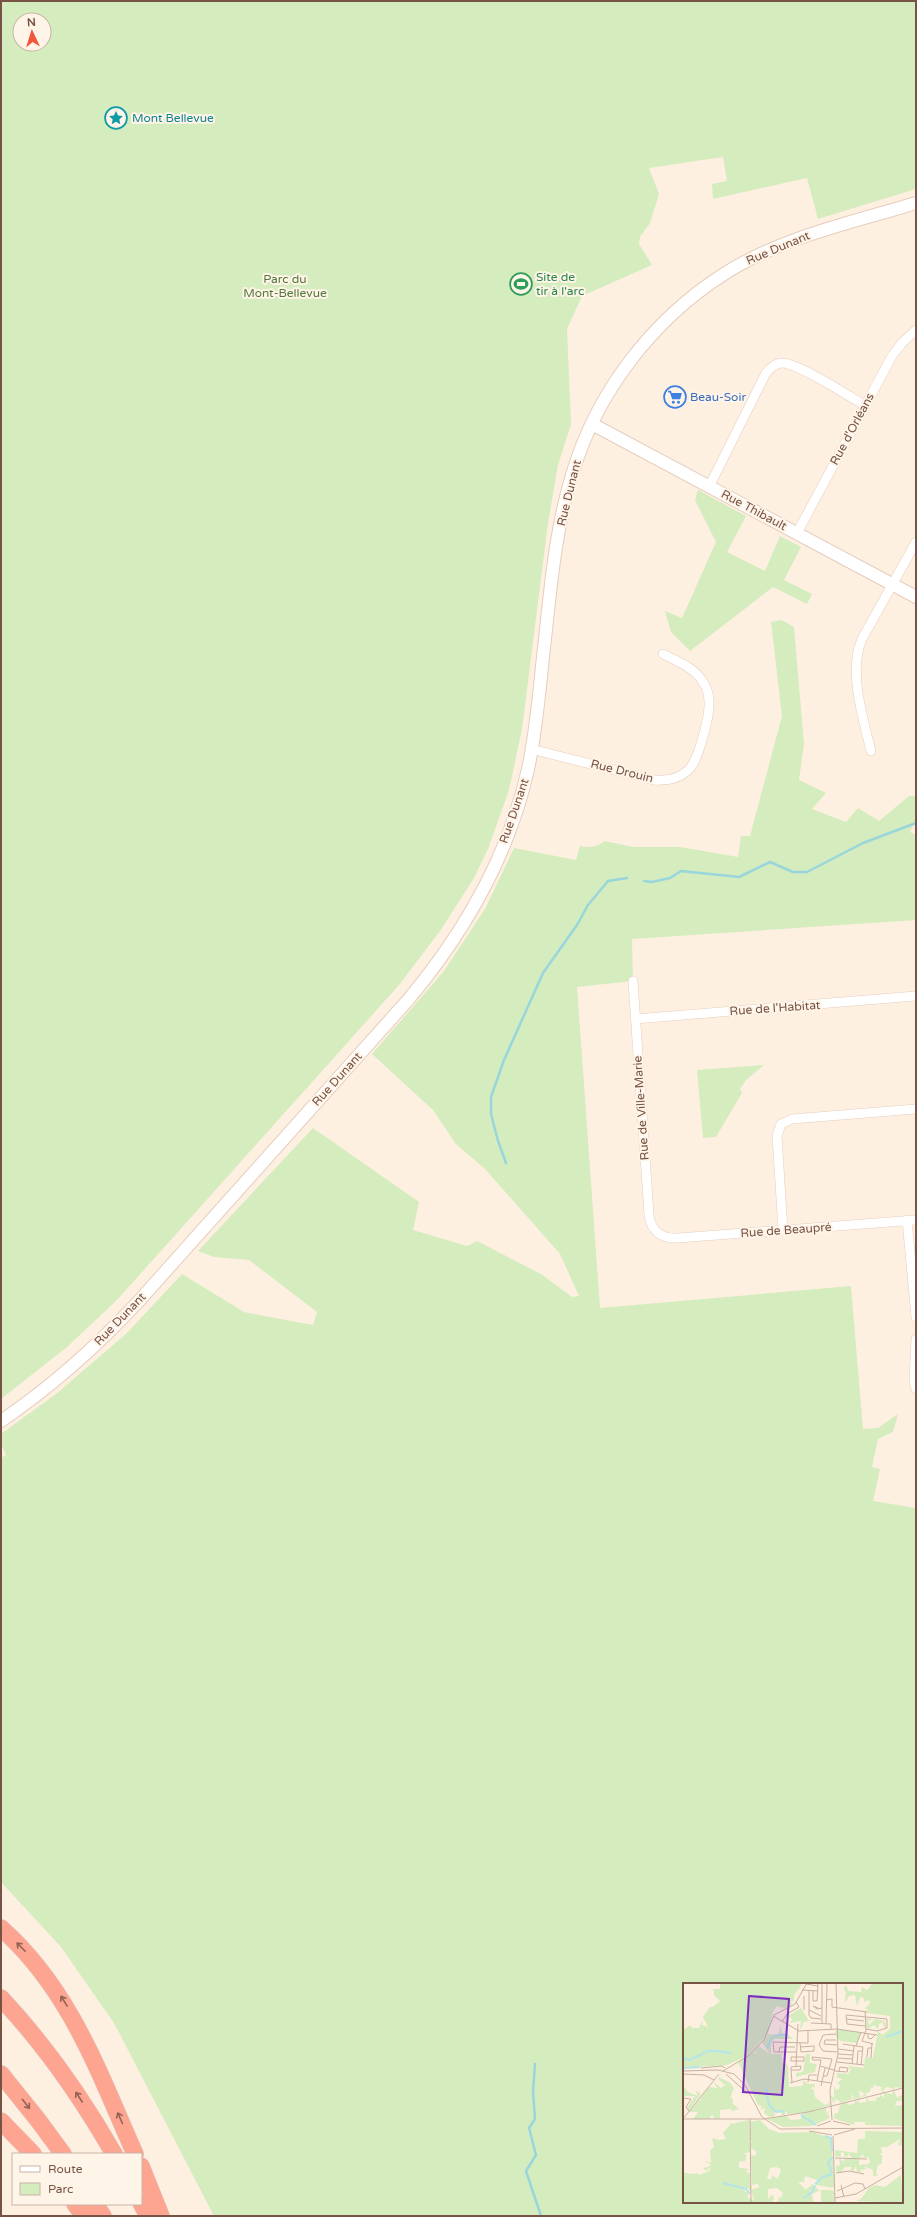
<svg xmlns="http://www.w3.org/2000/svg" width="917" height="2217" font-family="'Varela Round',sans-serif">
	<rect width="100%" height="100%" fill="#fef0e0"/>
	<path fill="#d4ecbe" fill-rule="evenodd" d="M 1,1 L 916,1 L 916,189 L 818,219 L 807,178 L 713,199 L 712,184 L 727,181 L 723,157 L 649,168 L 659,194 L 650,223 L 640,237 L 639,244 L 652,265 L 582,296 L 567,329 L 571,424 L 558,465 L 548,523 L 522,729 L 509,790 L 488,849 L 474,878 L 440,931 L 399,985 L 117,1300 L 67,1347 L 1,1399 ZM 20,20 L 44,20 L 44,44 L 20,44 Z
		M 698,490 L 746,516 L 727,552 L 765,571 L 780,536 L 801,547 L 784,580 L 812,594 L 807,604 L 773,587 L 690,651 L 671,632 L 665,611 L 682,618 L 716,542 L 695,500 Z
		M 782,620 L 794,627 L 804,744 L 799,780 L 826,793 L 812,809 L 846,822 L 858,808 L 879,821 L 909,796 L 916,796 L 916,820 L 910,832 L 916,835 L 916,920 L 632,939 L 633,981 L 577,987 L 600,1308 L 851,1286 L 863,1429 L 878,1428 L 898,1414 L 893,1432 L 878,1439 L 872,1467 L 880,1469 L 873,1501 L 916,1508 L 916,2216 L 214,2216 L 114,2023 L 61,1947 L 1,1882 L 1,1458 L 6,1455 L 1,1444 L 1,1434 L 56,1394 L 127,1333 L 182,1274 L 244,1312 L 313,1325 L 317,1312 L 249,1260 L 214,1257 L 198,1251 L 313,1128 L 419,1202 L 413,1230 L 467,1246 L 477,1241 L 541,1274 L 572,1297 L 579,1296 L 560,1254 L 485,1169 L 456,1144 L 433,1110 L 372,1054 L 444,971 L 485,909 L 514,848 L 576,860 L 580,846 C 591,848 596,847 605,841 L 633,847 L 680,847 L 738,857 L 741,836 L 750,836 L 782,716 L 771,622 ZM 684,1984 L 902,1984 L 902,2202 L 684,2202 Z
		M 764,1065 L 746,1080 L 740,1089 L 742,1093 L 716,1137 L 703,1138 L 697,1070 Z"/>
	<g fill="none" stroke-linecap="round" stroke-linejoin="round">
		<path stroke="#99d6db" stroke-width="2.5" d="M 644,881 L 652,882 L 670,878 L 681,871 L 739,877 L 770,862 L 793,872 L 807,872 L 863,843 L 916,823
			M 506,1163 L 498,1141 L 491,1114 L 491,1097 L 504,1060 L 543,973 L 577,925 L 588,905 L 608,881 L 627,878
			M 535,2064 L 533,2092 L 535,2119 L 529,2128 L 536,2155 L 526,2171 L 541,2216"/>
		<g stroke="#e5cdbe" stroke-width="10">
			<path id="minor" d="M 709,487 L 766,373 C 770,368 774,364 781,363 C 797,362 847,395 864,405
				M 797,533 L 892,356 L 902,343 L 916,330
				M 531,749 L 654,780 C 668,781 682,778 691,767 C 699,756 710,716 709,702 C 709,695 707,688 703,682 C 695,668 677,661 663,654
				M 871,751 C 863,718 848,671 862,639 L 916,542
				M 633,981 L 649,1215 C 651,1231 662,1239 678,1238 L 916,1220
				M 635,1019 L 916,996
				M 907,1220 L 916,1317
				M 783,1230 L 777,1136 L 781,1124 L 792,1119 L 916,1109
				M 916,1339 L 914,1381 L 916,1389"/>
		</g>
		<g stroke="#e5cdbe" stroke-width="14">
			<path id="tertiary" d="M 592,424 L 916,597
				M 1,1421 C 51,1387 96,1347 138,1302 L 408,1000 C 464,933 509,855 528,769 C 536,733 539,695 543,657 C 550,596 554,534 572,475 C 596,393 652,320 724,274 C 782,237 851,223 916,203"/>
		</g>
		<g stroke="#dcd2cf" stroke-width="18">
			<path id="motorway" d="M 1,1928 C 70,1989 99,2073 135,2154
				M 1,1998 C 45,2045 82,2098 114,2154
				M 1,2074 L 38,2120 L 63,2154
				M 1,2121 L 33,2154
				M 141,2166 L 161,2216
				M 141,2203 L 148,2216
				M 75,2204 L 84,2216
				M 95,2204 L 103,2216"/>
		</g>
		<use href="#minor" stroke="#fff" stroke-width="9"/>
		<use href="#tertiary" stroke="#fff" stroke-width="12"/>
		<use href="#motorway" stroke="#fea591" stroke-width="17"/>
	</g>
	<defs><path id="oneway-shaft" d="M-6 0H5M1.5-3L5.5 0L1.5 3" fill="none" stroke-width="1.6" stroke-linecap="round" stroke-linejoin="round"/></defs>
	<g stroke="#926354">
		<use href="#oneway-shaft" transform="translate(21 1947) rotate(-135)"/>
		<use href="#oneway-shaft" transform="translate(64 2001) rotate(-122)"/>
		<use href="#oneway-shaft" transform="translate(79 2097) rotate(-123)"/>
		<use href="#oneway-shaft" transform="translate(26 2104) rotate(52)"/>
		<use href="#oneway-shaft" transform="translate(120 2118) rotate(-114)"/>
	</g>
	<defs>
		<g id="sight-ring" transform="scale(1.15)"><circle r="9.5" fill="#fff4e8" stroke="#0f9aa8" stroke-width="1.5"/><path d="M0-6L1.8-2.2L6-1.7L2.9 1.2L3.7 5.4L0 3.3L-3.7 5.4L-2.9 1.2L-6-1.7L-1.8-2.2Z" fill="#0f9aa8"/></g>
		<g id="stadium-ring" transform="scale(1.15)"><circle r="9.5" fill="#fff4e8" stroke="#2e9e5b" stroke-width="1.5"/><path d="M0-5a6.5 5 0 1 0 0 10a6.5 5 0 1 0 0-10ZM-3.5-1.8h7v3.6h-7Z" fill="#2e9e5b"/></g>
		<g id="supermarket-ring" transform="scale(1.15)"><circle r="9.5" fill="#fff4e8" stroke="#3f7fe0" stroke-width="1.5"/><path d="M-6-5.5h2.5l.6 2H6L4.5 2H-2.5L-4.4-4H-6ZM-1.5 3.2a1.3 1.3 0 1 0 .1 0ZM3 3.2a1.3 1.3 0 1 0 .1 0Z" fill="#3f7fe0"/></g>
	</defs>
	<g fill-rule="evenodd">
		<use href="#sight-ring" x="116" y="118"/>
		<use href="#stadium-ring" x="521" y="284"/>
		<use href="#supermarket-ring" x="675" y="397"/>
	</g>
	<g text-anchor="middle" stroke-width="4" stroke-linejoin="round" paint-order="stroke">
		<g font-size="12" fill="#0d838f" stroke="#fff4e8" text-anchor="start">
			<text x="132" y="122">Mont Bellevue</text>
		</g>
		<g font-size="12" fill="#775345" stroke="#fff4e8">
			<text transform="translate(778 248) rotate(-23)" y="4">Rue Dunant</text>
			<text transform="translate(852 429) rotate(-62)" y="4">Rue d'Orléans</text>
			<text transform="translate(569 493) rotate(-76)" y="4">Rue Dunant</text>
			<text transform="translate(754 510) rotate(28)" y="4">Rue Thibault</text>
			<text transform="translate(622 771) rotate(14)" y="4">Rue Drouin</text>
			<text transform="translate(514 811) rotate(-71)" y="4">Rue Dunant</text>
			<text transform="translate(775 1008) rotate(-4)" y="4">Rue de l'Habitat</text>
			<text transform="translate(337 1079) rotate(-48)" y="4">Rue Dunant</text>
			<text transform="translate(641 1108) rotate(-94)" y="4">Rue de Ville-Marie</text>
			<text transform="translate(786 1230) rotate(-4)" y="4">Rue de Beaupré</text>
			<text transform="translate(120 1319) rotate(-46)" y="4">Rue Dunant</text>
		</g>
		<g font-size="12" fill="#27864d" stroke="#fff4e8" text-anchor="start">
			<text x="536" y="281">Site de<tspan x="536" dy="14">tir à l'arc</tspan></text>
		</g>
		<g font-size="12" fill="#51783a" stroke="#fff4e8">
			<text x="285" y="283">Parc du<tspan x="285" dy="14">Mont-Bellevue</tspan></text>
		</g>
		<g font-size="12" fill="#366cbe" stroke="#fff4e8" text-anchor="start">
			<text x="690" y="401">Beau-Soir</text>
		</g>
	</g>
	<g transform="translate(683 1983)">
		<rect width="220" height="220" fill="#fef0e0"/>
		<path d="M 37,0 L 118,0 L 118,3 L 111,12 L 111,18 L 108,18 L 109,23 L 101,25 L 94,23 L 90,29 L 85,51 L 64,73 L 44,82 L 0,85 L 0,45 L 2,46 L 7,42 L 9,45 L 16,45 L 20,36 L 19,42 L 25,44 L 20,34 L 27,24 L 24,24 L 30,24 L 37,18 L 31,12 L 31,7 L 27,6 L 37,6 ZM 190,0 L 220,0 L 220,105 L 212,104 L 211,106 L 203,104 L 200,108 L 203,109 L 200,110 L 197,105 L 199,106 L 199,104 L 191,102 L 189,106 L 188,103 L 187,109 L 183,110 L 183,113 L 177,114 L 182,111 L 176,107 L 177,115 L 171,116 L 170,112 L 168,113 L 170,116 L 156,120 L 157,118 L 152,116 L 151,121 L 147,112 L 151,115 L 151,103 L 153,107 L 156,106 L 157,102 L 154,100 L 160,96 L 151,94 L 154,94 L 154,90 L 165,91 L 168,86 L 165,83 L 181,85 L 182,74 L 190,75 L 195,48 L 199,52 L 207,46 L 207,33 L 183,30 L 185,27 L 182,26 L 187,20 L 186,17 L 181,19 L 181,15 L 177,14 L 174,23 L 172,12 L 166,13 L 162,20 L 163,10 L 160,4 L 164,3 L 165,8 L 178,9 L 179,4 L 184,7 ZM 118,25 L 126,38 L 121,39 L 117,47 L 118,38 L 107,40 L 109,36 L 105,33 ZM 183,35 L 189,36 L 185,38 L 186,42 L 192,36 L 202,38 L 203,44 L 201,45 L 200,39 L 196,41 L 195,47 L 191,42 L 184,46 ZM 98,42 L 99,51 L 104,51 L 110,56 L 91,56 L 88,58 L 88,71 L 99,71 L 99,80 L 105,82 L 106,104 L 120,103 L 120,97 L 125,101 L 132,101 L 132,104 L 127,105 L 131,107 L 132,114 L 142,122 L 146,120 L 146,112 L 147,122 L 125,129 L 105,131 L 102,128 L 102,132 L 99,132 L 98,129 L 91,128 L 92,133 L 86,134 L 81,130 L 82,125 L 77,127 L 79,123 L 75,122 L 55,79 L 70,69 L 76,71 L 71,68 L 76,63 L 87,71 L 79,60 L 86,51 L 95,52 ZM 153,46 L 178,49 L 174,60 L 157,58 L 153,53 ZM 123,71 L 127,71 L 127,80 L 134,81 L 132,89 L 113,94 L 113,90 L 120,89 ZM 36,94 L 47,100 L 51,105 L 47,115 L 49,114 L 50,121 L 56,126 L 48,128 L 48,126 L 37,127 L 37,136 L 31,136 L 30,132 L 27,133 L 27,136 L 10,136 L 15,129 L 6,129 L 16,117 L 20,118 L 17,116 L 26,104 L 34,105 L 30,98 L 38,105 L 42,102 L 35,96 ZM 0,102 L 5,109 L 15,113 L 12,107 L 18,111 L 6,127 L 4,125 L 12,113 L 0,113 ZM 211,107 L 214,115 L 220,111 L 220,118 L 214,118 L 212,123 L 220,122 L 220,143 L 182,142 L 182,139 L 172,139 L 171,142 L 150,135 L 152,130 L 155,130 L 157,122 L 163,119 L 166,122 L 172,120 L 172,117 L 175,119 L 176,116 L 176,120 L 183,119 L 184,114 L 186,118 L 192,118 L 194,117 L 192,115 L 197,114 L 197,111 L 201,115 L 201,110 L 209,111 ZM 143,125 L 144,132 L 146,128 L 147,128 L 145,131 L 147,135 L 129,143 L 100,144 L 84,136 L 103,133 L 108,137 L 118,136 L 118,131 ZM 47,137 L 48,141 L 66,137 L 67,169 L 60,171 L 64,172 L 62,176 L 64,175 L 62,178 L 64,181 L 61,178 L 56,179 L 56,185 L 67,186 L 63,188 L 67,191 L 68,203 L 63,202 L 68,203 L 68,209 L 65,205 L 59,206 L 65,210 L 65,215 L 71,217 L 68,207 L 76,204 L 75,201 L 69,202 L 68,172 L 72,173 L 74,169 L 68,165 L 68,159 L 71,159 L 67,157 L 67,139 L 77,137 L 86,146 L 96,150 L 129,149 L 148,155 L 152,205 L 133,202 L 134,197 L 122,193 L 121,199 L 115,199 L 123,207 L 129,201 L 136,207 L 150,207 L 152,212 L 145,214 L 151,213 L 152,220 L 138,220 L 138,207 L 129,211 L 130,218 L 134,220 L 92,220 L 96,217 L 94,214 L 98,215 L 100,210 L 94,205 L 85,206 L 85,216 L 90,211 L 91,216 L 88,220 L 0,220 L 0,189 L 7,191 L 14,190 L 16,192 L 26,188 L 28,184 L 23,188 L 20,185 L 27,183 L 27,181 L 23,179 L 23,178 L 28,180 L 27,168 L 31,164 L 29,155 L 36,157 L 43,156 L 40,150 L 47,142 ZM 93,184 L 98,186 L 95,196 L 89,192 L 88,196 L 84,196 L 87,185 ZM 182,148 L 220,149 L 220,163 L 215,162 L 217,156 L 204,164 L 198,164 L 199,170 L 196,172 L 199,172 L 199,180 L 195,182 L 193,191 L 196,191 L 193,193 L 190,193 L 190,187 L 183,184 L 181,184 L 183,186 L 177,187 L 179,189 L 174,189 L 173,183 L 170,188 L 167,187 L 169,184 L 162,184 L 160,187 L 157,186 L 160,188 L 157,190 L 153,188 L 153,183 L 157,182 L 156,175 L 161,179 L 161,175 L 176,176 L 176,182 L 184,181 L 187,184 L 184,180 L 187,180 L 187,178 L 185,174 L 180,175 L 181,172 L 177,173 L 179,175 L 169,175 L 165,170 L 165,173 L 161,174 L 161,170 L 158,169 L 158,174 L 152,173 L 152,167 L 174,170 L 175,156 L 182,156 ZM 218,192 L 220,220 L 173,218 L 178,216 L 186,205 L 191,202 L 202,204 Z" fill="#d4ecbe" fill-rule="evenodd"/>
		<path fill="none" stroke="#b3e5e9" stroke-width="2" d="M 91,53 L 104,51M 203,54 L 220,48M 84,65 L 91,53M 33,68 L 49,70M 0,75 L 7,77 L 25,68 L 33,68M 0,85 L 17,84M 83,104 L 86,122 L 93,129 L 102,128M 118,132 L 133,142M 142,153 L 148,155 L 149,168M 149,190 L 145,179 L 150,174M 40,200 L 63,206 L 67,211M 132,201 L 140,194 L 149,191M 121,215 L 129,209 L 132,202"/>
		<path fill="none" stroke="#c8b1a2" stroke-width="1" d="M 123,1 L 135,3M 119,7 L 135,8M 126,8 L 126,32 L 128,35 L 138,36M 130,8 L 130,18 L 134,18 L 135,0M 121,13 L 121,27M 143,17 L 149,16 L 149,24 L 184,29M 135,25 L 130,23 L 134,26 L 139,25M 126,27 L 138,33M 182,28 L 183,47 L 179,58 L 190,61M 90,33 L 116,48 L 154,46 L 194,52M 163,36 L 181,38M 99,39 L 104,31 L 116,24 L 113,19M 128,40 L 148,41 L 148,46M 139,40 L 139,0M 143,41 L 144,0M 182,43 L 164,41 L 163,32 L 204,36 L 204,45 L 194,48 L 183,46M 153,51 L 140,52 L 136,62 L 140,68 L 155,69M 185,51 L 185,55 L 188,56 L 192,52M 153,57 L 142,57 L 141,61 L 154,62M 90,59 L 125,60 L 125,48M 90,59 L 91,69 L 113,69M 117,60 L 118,69 L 131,68 L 131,64M 160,61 L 180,64 L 178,82M 173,63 L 178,49M 117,64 L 132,63M 155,66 L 171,68M 96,69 L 97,64 L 112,64M 155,71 L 170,72M 108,74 L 121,74 L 121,78 L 108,78 ZM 184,74 L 185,65 L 189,65M 155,75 L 170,76M 188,75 L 189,60M 138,77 L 130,77 L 129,74 L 149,76 L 144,93 L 140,93M 154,79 L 181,82M 169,81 L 171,63M 174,81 L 175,68 L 180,68M 113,83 L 115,41M 137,83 L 151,87 L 152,88 L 164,89 L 165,85 L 157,84 L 156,88M 18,85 L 39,83 L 42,85M 108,87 L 117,87 L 118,83 L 108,84 L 108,87 L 109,99M 0,88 L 35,87 L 51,91 L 62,102 L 79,134 L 97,146 L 220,145M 40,88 L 65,73 L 81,57 L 91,32 L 112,21 L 124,0M 0,91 L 21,92 L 31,97M 43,91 L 63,109M 134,98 L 138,77M 125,99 L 126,92 L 134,92M 107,100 L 121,96 L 148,100M 138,103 L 142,85M 0,115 L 8,116 L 3,124 L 6,128M 0,136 L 81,136 L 125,129 L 220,105M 0,136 L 36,91M 67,136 L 68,220M 149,137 L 147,107 L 155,71 L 153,0M 150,138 L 167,142M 134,143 L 148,138M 126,148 L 149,152M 151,152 L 172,146M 150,153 L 152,220M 152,175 L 184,176M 153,190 L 166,188 L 181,191M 158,202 L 161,214M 154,208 L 172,200 L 180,201 L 182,206M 152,215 L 173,211 L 220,184"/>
		<path fill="#7b2cbf" fill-opacity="0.15" stroke="#7b2cbf" stroke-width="2" d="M 66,13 L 106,16 L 99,112 L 60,109 Z"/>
		<rect width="220" height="220" fill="none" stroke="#775345" stroke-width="2"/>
	</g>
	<rect width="917" height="2217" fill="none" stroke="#775345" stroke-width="4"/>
	<rect x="12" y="2153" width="130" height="52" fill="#fff4e8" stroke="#c9b4a7"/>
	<rect x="20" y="2166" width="20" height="6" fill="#ffffff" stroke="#c9b4a7"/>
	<text x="48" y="2173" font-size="12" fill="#775345">Route</text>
	<rect x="20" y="2183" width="20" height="12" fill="#d4ecbe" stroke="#c9b4a7"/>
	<text x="48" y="2193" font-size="12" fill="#775345">Parc</text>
	<g transform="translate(32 32) rotate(356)"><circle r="19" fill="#fff4e8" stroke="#c9b4a7"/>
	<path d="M0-3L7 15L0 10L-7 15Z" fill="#f2563b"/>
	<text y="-6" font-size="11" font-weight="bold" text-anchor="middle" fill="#775345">N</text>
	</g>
</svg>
